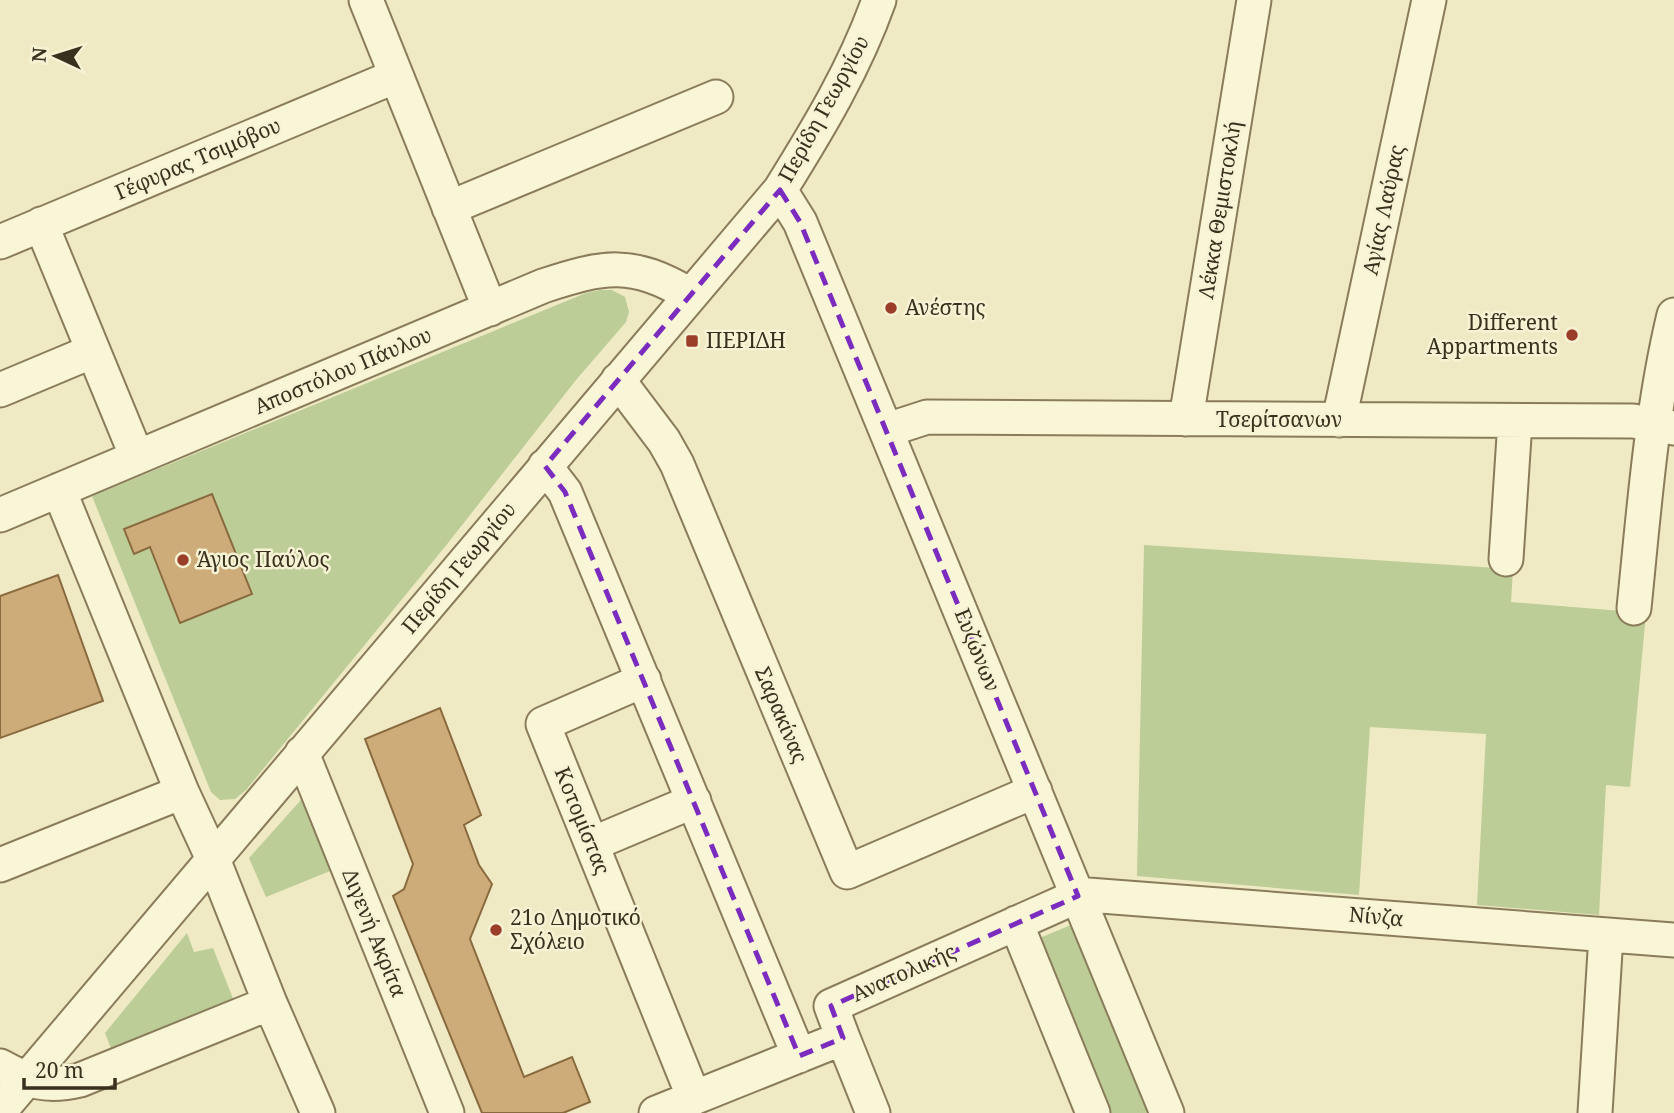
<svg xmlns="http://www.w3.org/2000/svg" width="1674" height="1113" font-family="'Noto Serif',serif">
	<rect width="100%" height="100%" fill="#efeac4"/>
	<path fill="#bdcd97" d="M 600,290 L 612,290 L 625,297 L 629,312 L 626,322 L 576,380 L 448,543 L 246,790 L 235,799 L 220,800 L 211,792 L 92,496 L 586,293 Z
		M 1144,545 L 1513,569 L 1511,602 L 1646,613 L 1630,787 L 1606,785 L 1599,915 L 1477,905 L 1486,734 L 1370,727 L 1359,895 L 1137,876 Z
		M 308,792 L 340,867 L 266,897 L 249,858 Z
		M 1078,922 L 1157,1113 L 1105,1113 L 1035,940 Z
		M 187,933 L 194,952 L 213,948 L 234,1001 L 112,1051 L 105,1033 Z"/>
	<path fill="#ceac79" stroke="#896a3f" stroke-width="2" d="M 212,494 L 252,594 L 180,623 L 150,547 L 134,554 L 124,529 Z
		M 58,575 L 103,701 L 0,738 L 0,596 Z
		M 440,708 L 481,815 L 464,825 L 479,865 L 492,884 L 470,939 L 524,1077 L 572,1057 L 590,1102 L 563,1113 L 482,1113 L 393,896 L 404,889 L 413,864 L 365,739 Z"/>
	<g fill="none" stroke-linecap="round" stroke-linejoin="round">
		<g stroke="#8a7c5a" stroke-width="37">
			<path id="minor" d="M 366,0 L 490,309
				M 780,190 L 800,222 L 1167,1113
				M 449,208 L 716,97
				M 41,224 L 137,457
				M 0,242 L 396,76
				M 618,380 L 664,441 L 677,464 L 847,872 L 1035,791
				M 0,390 L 93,351
				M 1186,419 L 1254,0
				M 1339,420 L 1429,0
				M 887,430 L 927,417 L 1633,421 L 1674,428
				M 545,466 L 565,492 L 799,1056
				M 59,490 L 182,792 L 213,859 L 270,1003 L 318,1113
				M 0,515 L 543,286 C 604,266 632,260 690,295
				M 1506,559 L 1515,421
				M 1634,608 C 1644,510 1651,411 1674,315
				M 644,680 L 543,724 L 694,1098
				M 302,753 L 447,1113
				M 592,844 L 694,801
				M 0,865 L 182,792
				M 1016,923 L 1093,1113
				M 843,1038 L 873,1113
				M 0,1066 C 29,1082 46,1088 80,1080 L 270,1003
				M 0,1111 L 780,190 C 818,129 855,68 879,0
				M 656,1113 L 843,1038 L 831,1006 L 1073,898 L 1088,895 L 1674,940
				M 1595,1113 L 1606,935"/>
		</g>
		<use href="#minor" stroke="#f9f5d7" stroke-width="33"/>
	</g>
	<path fill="none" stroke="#7b2cbf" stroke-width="5" stroke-dasharray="14 9" stroke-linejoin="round" d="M 780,190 L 800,222 L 1078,896 L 831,1006 L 843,1038 L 799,1056 L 565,492 L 545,466 Z"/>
	<g fill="#9a3d29" stroke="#f6f2d4" stroke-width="2.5">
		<circle cx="891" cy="308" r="7"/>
		<circle cx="1572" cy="335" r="7"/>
		<rect x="685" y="334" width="14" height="14" rx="3.5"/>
		<circle cx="183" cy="560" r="7"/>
		<circle cx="496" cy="930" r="7"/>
	</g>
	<g text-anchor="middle" stroke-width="5" stroke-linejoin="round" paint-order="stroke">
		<g font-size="21" fill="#3a301e" stroke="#f6f2d4">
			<text transform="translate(824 109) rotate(-61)" y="7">Περίδη Γεωργίου</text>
			<text transform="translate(198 159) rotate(-23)" y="7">Γέφυρας Τσιμόβου</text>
			<text transform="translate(1220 210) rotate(-81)" y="7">Λέκκα Θεμιστοκλή</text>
			<text transform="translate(1384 210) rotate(-78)" y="7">Αγίας Λαύρας</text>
			<text transform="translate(343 371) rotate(-23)" y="7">Αποστόλου Πάυλου</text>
			<text x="1279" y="427">Τσερίτσανων</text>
			<text transform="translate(459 568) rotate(-50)" y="7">Περίδη Γεωργίου</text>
			<text transform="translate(977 650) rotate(68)" y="7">Ευζώνων</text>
			<text transform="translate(781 715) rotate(67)" y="7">Σαρακίνας</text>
			<text transform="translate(582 821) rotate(68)" y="7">Κοτομίστας</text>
			<text transform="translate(1376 917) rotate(5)" y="7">Νίνζα</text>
			<text transform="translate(374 933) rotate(68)" y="7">Διγενή Ακρίτα</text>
			<text transform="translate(904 973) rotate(-24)" y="7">Ανατολικής</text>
		</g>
		<g font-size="21" fill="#3a301e" stroke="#f6f2d4" text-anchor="start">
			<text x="905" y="315">Ανέστης</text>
			<text x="1558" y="330" text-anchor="end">Different<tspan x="1558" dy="24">Appartments</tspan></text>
			<text x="706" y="348">ΠΕΡΙΔΗ</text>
			<text x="197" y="567">Άγιος Παύλος</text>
			<text x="510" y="925">21ο Δημοτικό<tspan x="510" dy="24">Σχόλειο</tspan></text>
		</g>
	</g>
	<g transform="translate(56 56) rotate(274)" stroke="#f6f2d4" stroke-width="5" paint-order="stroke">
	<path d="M0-5L12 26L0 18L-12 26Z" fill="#3a301e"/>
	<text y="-10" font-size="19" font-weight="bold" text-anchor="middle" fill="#3a301e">N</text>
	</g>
	<path d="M24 1078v10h91v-10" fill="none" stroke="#3a301e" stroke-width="3.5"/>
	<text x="35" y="1078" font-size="21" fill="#3a301e" stroke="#f6f2d4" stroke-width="5" paint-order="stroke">20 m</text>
</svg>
